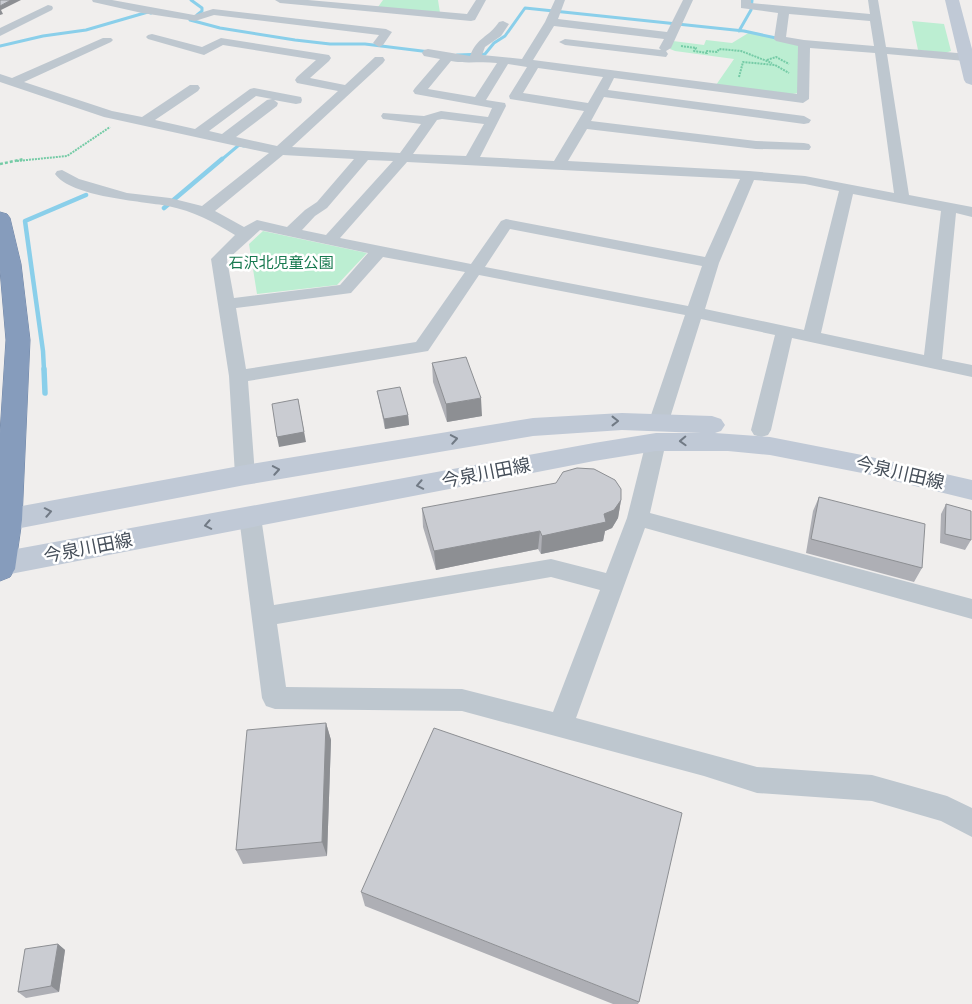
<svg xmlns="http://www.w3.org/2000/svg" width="972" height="1004" font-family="Montserrat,'Noto Sans JP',sans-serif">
	<rect width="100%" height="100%" fill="#f0eeed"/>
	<path fill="#bceed2" d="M 383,0 L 438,0 L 440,13 L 378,7 Z
		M 912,21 L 944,24 L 951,51 L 945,53 L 918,50 Z
		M 750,32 L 775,37 L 799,45 L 799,93 L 792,94 L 716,85 L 734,59 L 675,51 L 670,49 L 673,41 L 704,45 L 706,40 L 732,43 Z
		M 263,231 L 367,253 L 337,285 L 257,294 L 249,244 Z"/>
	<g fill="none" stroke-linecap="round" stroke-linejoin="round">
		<path stroke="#8acfea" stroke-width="3" d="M 191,0 L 202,8 L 202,11 L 197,15
			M 190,20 L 220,28 L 295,40 L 330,44 L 365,44 L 430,52
			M 739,31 L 751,10 L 752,0
			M 0,46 L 43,36 L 86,30 L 148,12 L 151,13
			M 457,55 L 485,54 L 494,43 L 505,36 L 525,8 L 744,31 L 776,38
			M 220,161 L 239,145 L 244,146"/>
		<path stroke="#8acfea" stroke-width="4.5" d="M 164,208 L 222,159
			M 44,370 L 43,351 L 25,221 L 86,195"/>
		<path stroke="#8acfea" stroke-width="5.5" d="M 44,369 L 45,393"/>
		<g stroke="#7187a7" stroke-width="1">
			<path id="highway" d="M 0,212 L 7,214 L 10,218 L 21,264 L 30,340 L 22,520 L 15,569 L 10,577 L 0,581 L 0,433 L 6,340 L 0,270 Z"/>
		</g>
		<path stroke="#75cba6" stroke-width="2" stroke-dasharray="2 1" stroke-linecap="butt" d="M 681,46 L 696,48 L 694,51 L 707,53 L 707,51 L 717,52 L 719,49 L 741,51 L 772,63
			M 767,60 L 776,57 L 789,64
			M 739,77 L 743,62 L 775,65 L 789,73
			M 17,161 L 67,156 L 110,127"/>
		<path stroke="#75cba6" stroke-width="2.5" stroke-dasharray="3 2" stroke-linecap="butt" d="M 0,164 L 24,159"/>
		<path fill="#bec7cf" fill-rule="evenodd" d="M 92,0 L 112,0 L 194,15 L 213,9 L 386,29 L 392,32 L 383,45 L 379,47 L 373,43 L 379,35 L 214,15 L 195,21 L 142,13 L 93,2 Z
			M 275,0 L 308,0 L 467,14 L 476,0 L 486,0 L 475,20 L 471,21 L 280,3 Z
			M 555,0 L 565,0 L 558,19 L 667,32 L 683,0 L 693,0 L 671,48 L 666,51 L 668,54 L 666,57 L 565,45 L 559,42 L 565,39 L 661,50 L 659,48 L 664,39 L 554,26 L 533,60 L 797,94 L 798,46 L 776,41 L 774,39 L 778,13 L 741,8 L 741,0 L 751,0 L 751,3 L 870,14 L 868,0 L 878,0 L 886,47 L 969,54 L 971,57 L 969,60 L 965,61 L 887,54 L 909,195 L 972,207 L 972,217 L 956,213 L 942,359 L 972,365 L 972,377 L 792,338 L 771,430 L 768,435 L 761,437 L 754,435 L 751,430 L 775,335 L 701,319 L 669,421 L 666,426 L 659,428 L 652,426 L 649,421 L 685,315 L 479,275 L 428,351 L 248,381 L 255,475 L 252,480 L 245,482 L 238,480 L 235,475 L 229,376 L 211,259 L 235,235 C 214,222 193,211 168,206 C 141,201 71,197 55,174 L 57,171 L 62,170 L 79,179 L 127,193 L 170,198 L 202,206 L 269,153 L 104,117 L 0,82 L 0,74 L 12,78 L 103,38 L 111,38 L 113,40 L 111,42 L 24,82 L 112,111 L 142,117 L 190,85 L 198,85 L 200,88 L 198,91 L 155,120 L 195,129 L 250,89 L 254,88 L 301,97 L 302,100 L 301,103 L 296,104 L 274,100 L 278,103 L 277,106 L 236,137 L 277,146 L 338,91 L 297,83 L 295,80 L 297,77 L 316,60 L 223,45 L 204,55 L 148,39 L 146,37 L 148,35 L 152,34 L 202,47 L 221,38 L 329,55 L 331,58 L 329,61 L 310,78 L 345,85 L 375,57 L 383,57 L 385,60 L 383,63 L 292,147 L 400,153 L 421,124 L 383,119 L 381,116 L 383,113 L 424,116 L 441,111 L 488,117 L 492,108 L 415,94 L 413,91 L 415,88 L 440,59 L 424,56 L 422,53 L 424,50 L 428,49 L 470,56 C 477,37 488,38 499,22 L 503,21 L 509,24 L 501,36 L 485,47 L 482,55 L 522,59 L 545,22 ZM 789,14 L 870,21 L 874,46 L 804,40 L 786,37 ZM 810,48 L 875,53 L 894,193 L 805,176 L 749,171 L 568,161 L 587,129 L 756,149 L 809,150 L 811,147 L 809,144 L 804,143 L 756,141 L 591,121 L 604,97 L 804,124 L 809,123 L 811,120 L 804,116 L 608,90 L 614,78 L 803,103 L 809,99 ZM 451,61 C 467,64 481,61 497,63 L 475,97 L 428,89 ZM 508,64 L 527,67 L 509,96 L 510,99 L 584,111 L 554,161 L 480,157 L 506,106 L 505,103 L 486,100 ZM 538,68 L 603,77 L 588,103 L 523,93 ZM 256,96 L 272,99 L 267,100 L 222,134 L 209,131 ZM 442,119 L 484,124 L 466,156 L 413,154 L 437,120 ZM 283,155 L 354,159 L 317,202 L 305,210 L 287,227 L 257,220 L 244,227 L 215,211 ZM 368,160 L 393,161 L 326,235 L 302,230 L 315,216 L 327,208 ZM 407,162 L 740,179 L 705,257 L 506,219 L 501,221 L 471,264 L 340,238 ZM 754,180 L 805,184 L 839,191 L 804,330 L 705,309 L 719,263 ZM 853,194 L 941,211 L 924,355 L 821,333 ZM 510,229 L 702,266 L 688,306 L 485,267 ZM 260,230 L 368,253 L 340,285 L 234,298 L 227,260 ZM 383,257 L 465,272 L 416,342 L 246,369 L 236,308 L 351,293 Z
			M 48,5 L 52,6 L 53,8 L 52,10 L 0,36 L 0,28 Z
			M 656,435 L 663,437 L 666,442 L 650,513 L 972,599 L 972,619 L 645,528 L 576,718 L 757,767 L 872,775 L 947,796 L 972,808 L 972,837 L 941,821 L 872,801 L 757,793 L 704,776 L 462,711 L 275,709 L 266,706 L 262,698 L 239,517 L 242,511 L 250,509 L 258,511 L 261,517 L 274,605 L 551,559 L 606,573 L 627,518 L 646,442 L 649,437 ZM 551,577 L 600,590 L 553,712 L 462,689 L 286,687 L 277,624 Z"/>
		<path fill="#c0c9d6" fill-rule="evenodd" d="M 945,0 L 959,0 L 972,49 L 972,85 L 966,83 L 964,80 Z
			M 622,413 L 712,416 L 721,419 L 725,425 L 721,431 L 715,433 L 770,437 L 862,455 L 972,480 L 972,500 L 862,473 L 770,455 L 728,451 L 656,451 L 594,461 L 0,576 L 0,552 L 594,443 L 656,433 L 701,433 L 622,430 L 533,436 L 245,485 L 0,532 L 0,510 L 245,465 L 533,418 Z"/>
		<use href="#highway" fill="#869cbc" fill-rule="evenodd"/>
	</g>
	<path fill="#aeafb5" d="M 432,363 L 482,416 L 447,422 L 433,382 Z
		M 377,391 L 408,415 L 409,425 L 385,429 L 379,400 Z
		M 819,497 L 922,568 L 914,582 L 806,553 L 813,511 Z
		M 621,500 L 618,518 L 612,528 L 605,531 L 603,541 L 541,554 L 538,549 L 436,570 L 423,527 L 422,508 Z
		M 946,504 L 971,540 L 965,550 L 940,543 L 941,514 Z
		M 326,723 L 331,740 L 327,856 L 243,864 L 236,850 Z
		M 361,892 L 639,1002 L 638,1004 L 613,1004 L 365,906 Z
		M 58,944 L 65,950 L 59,992 L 26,998 L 18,992 Z"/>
	<path fill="#8d8f93" d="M 11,0 L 21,0 L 1,10 L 3,14 L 0,15 L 0,6 Z
		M 481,398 L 482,416 L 447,422 L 446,404 Z
		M 298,399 L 306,442 L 279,447 L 277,437 Z
		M 408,415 L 409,425 L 385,429 L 384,419 Z
		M 621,500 L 618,518 L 612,528 L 605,531 L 603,541 L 541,554 L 542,536 L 604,514 Z
		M 540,531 L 538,549 L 436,570 L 434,551 Z
		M 326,723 L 331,740 L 327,856 L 322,842 Z
		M 58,944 L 65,950 L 59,992 L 51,986 Z"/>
	<path fill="#caccd2" stroke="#8d8f93" d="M 0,0 L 11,0 L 0,6 Z
		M 466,357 L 481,398 L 446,404 L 432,363 Z
		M 400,387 L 408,415 L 384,419 L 377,391 Z
		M 298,399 L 304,432 L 277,437 L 272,404 Z
		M 577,468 L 594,469 L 615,480 L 621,489 L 621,500 L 614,510 L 604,514 L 606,522 L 542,536 L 540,531 L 434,551 L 422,508 L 556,483 L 563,472 Z
		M 819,497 L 925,524 L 922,568 L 811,539 Z
		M 946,504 L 971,511 L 971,540 L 945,534 Z
		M 326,723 L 322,842 L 236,850 L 247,730 Z
		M 434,728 L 682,813 L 639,1002 L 361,892 Z
		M 58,944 L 51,986 L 18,992 L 25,949 Z"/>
	<defs><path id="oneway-chevron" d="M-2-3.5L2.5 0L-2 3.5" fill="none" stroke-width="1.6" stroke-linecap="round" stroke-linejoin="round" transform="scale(1.25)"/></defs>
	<g stroke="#717a85">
		<use href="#oneway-chevron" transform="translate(615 421)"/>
		<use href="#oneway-chevron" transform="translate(454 439) rotate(-10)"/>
		<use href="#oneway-chevron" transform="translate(683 441) rotate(178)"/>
		<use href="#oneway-chevron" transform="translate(276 470) rotate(-10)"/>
		<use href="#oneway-chevron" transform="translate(420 485) rotate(169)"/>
		<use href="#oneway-chevron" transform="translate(48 512) rotate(-11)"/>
		<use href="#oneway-chevron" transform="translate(208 525) rotate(169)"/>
	</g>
	<g text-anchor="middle" stroke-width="5" stroke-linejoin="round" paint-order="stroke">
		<g font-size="15" fill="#187a50" stroke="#fff">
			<text x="281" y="268">石沢北児童公園</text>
		</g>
		<g font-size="18" fill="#464f5a" stroke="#fff">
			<text transform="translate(486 473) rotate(-11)" y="6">今泉川田線</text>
			<text transform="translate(900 473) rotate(13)" y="6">今泉川田線</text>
			<text transform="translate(88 548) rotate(-11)" y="6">今泉川田線</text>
		</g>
	</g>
</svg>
